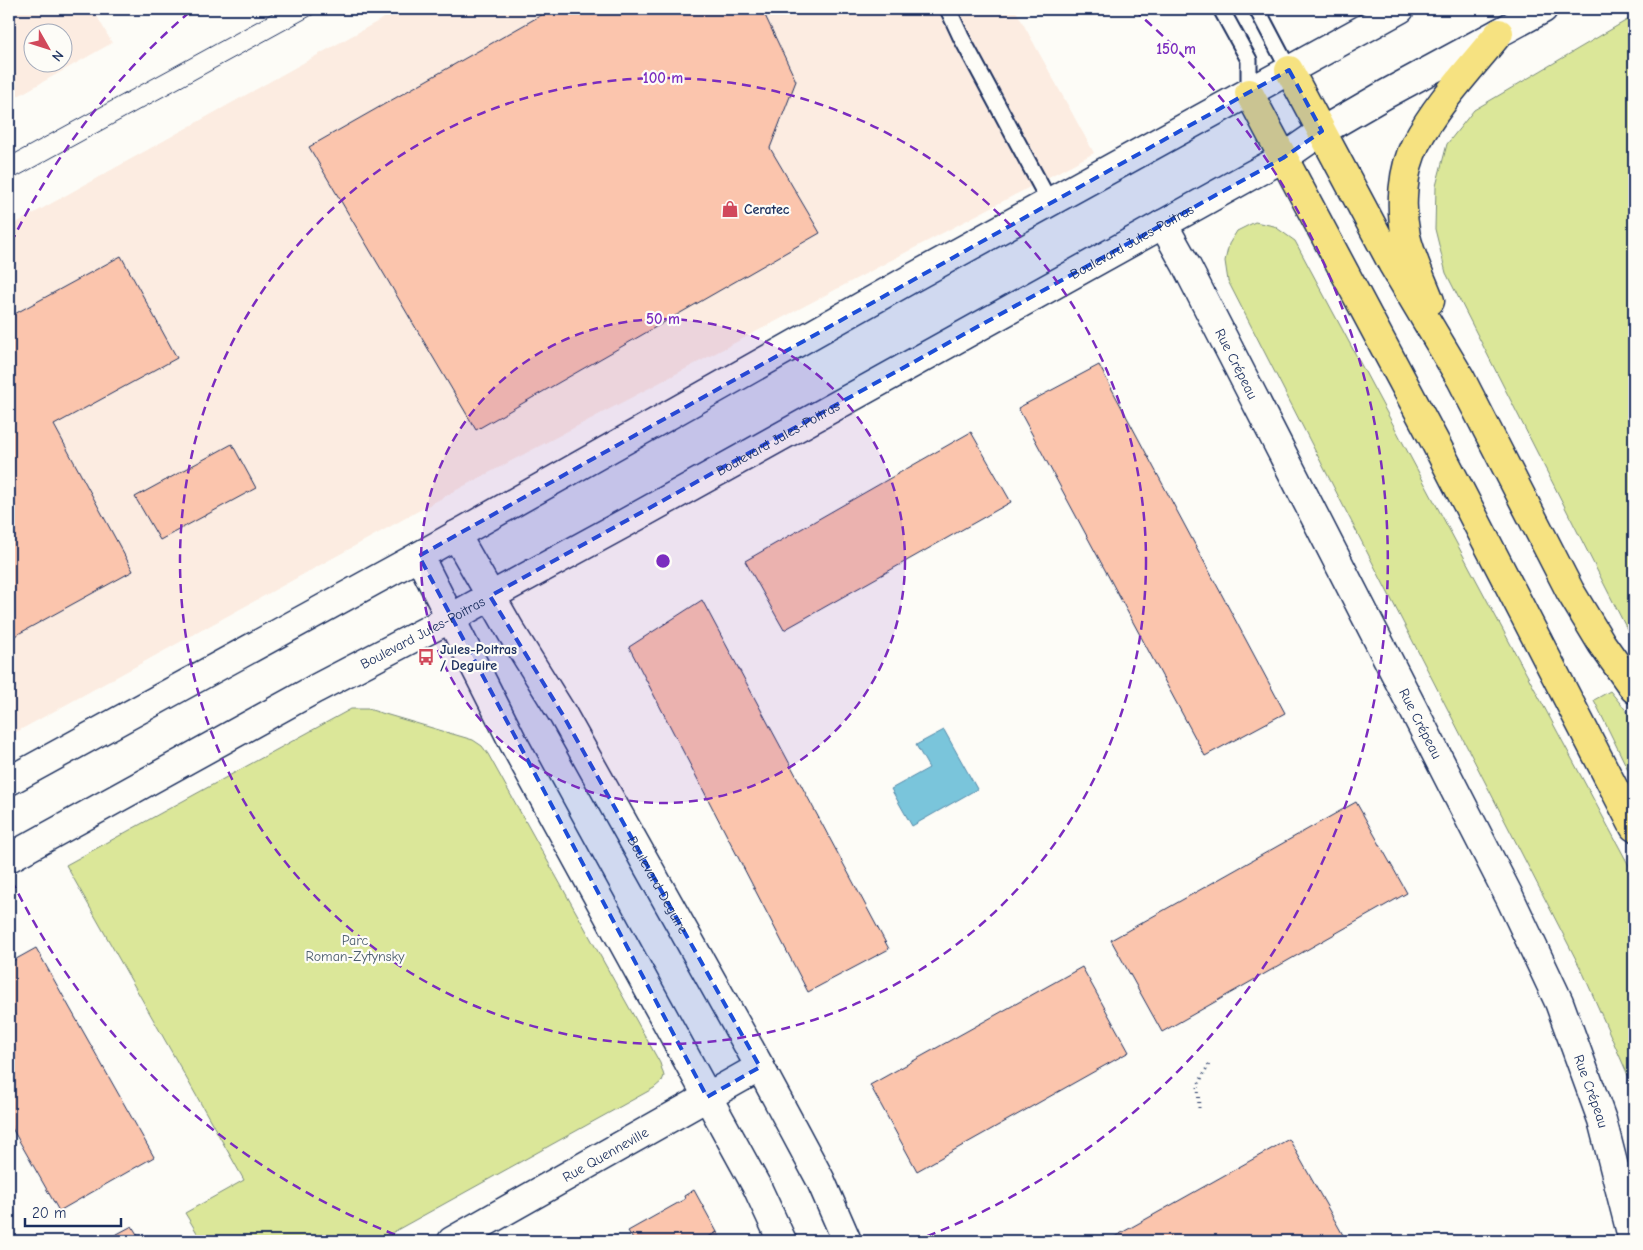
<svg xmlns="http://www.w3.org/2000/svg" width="1643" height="1250" font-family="'Comic Neue',sans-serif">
	<rect width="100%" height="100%" fill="#fdfcf7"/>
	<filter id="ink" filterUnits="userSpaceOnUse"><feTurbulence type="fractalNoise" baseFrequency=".02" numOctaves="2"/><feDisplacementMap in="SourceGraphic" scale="10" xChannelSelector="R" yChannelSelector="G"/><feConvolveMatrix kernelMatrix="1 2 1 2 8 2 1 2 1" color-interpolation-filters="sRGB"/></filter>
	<g filter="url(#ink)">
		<path fill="#fcece1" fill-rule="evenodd" d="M 9,9 L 93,9 L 112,43 L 9,101 ZM 32,32 L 62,32 L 62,62 L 32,62 Z
			M 400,9 L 1015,9 L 1094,153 L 462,487 L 9,736 L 9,227 Z"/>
		<path fill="#dbe799" stroke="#7b8b7c" d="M 1634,16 L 1634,643 L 1446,273 L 1435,229 L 1436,186 L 1447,144 L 1474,110 Z
			M 1255,222 L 1274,226 L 1295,241 L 1634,875 L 1634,1089 L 1584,975 L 1228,281 L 1225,261 L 1229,244 L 1237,231 Z
			M 1610,691 L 1634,720 L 1634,782 L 1594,700 Z
			M 351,709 L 368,709 L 473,740 L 482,746 L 488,754 L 660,1063 L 664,1076 L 662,1081 L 654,1088 L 377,1241 L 202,1241 L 185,1213 L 244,1180 L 66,865 Z"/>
		<path fill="#7ac5db" stroke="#5489a9" d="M 944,730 L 977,789 L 912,826 L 891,789 L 929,768 L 916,745 Z"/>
		<path fill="#fbc5ad" stroke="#1b2f5e" d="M 552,9 L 762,9 L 796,81 L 770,148 L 820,233 L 476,430 L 309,147 Z
			M 121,256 L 177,358 L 54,425 L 133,571 L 9,639 L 9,317 Z
			M 1099,365 L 1285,713 L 1205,756 L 1018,408 Z
			M 971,432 L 1011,502 L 784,630 L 745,561 Z
			M 232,444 L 256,488 L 160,540 L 135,497 Z
			M 702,600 L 889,949 L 808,992 L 629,647 Z
			M 1356,802 L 1407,893 L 1162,1032 L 1111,940 Z
			M 36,948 L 154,1157 L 59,1211 L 9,1123 L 9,963 Z
			M 1082,967 L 1129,1052 L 917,1171 L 870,1085 Z
			M 1289,1139 L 1343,1235 L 1333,1241 L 1107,1241 Z
			M 694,1190 L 717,1232 L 701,1241 L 634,1241 L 628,1231 L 685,1199 L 684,1196 Z
			M 132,1226 L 141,1241 L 104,1241 Z
			M 717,1232 L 722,1241 L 701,1241 L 716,1233 Z"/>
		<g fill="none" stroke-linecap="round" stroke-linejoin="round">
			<g stroke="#1b2f5e" stroke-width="19">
				<path id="service" d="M 948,9 L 961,37 L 1049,201
					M 1221,9 L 1249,60 L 1249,93
					M 1257,9 L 1289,70"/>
			</g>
			<g stroke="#1b2f5e" stroke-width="31">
				<g id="minor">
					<path id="s1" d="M 1163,224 L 1186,265 L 1510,898 L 1559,1002 L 1602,1120 L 1633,1241"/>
					<path id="s2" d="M 456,535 L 512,633 L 563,715 L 760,1067 L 820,1179 L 847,1241"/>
					<path d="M 419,556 L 513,742 L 757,1187 L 782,1241"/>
					<path id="s3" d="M 452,1241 L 760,1067"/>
				</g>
			</g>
			<g stroke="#1b2f5e" stroke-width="31">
				<g id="tertiary">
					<path d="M 9,781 L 419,556 L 912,278 L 1400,9"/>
					<path id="s4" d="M 9,858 L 315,689 L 451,618 L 625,523 L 1248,177 L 1283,158 L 1322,131 L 1386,94 L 1543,9"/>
				</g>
			</g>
			<g stroke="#1b2f5e" stroke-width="31">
				<path id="motorway" d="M 1289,70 L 1392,263 L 1461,379 L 1570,591 L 1602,644 L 1634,689
					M 1249,93 L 1435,442 L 1634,827
					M 1430,301 C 1422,280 1411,258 1406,236 C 1400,207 1402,170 1416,143 C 1437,103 1471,68 1499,33"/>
			</g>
			<path stroke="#1b2f5e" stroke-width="3" stroke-dasharray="1 4" stroke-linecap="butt" d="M 1199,1108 L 1198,1085 L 1210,1062"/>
			<use href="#service" stroke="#fdfcf7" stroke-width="15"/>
			<use href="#minor" stroke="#fdfcf7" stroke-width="28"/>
			<use href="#tertiary" stroke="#fdfcf7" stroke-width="28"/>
			<use href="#motorway" stroke="#f6e281" stroke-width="28"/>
			<path stroke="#1b2f5e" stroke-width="1" d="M 9,157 L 280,9
				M 9,181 L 323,9"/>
		</g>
	</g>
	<path fill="#1d4ed8" fill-opacity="0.2" stroke="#1d4ed8" stroke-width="4" stroke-dasharray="10 6" stroke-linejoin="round" d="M 1289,70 L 1322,131 L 1283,158 L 490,596 L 563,715 L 760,1067 L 707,1097 L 419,556 Z"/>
	<circle cx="663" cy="561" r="242" fill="#7b2cbf" fill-opacity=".12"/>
	<g fill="none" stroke="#7b2cbf" stroke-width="2.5" stroke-dasharray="9 6">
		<circle cx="663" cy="561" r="242"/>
		<circle cx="663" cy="561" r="483"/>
		<path d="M409 1240A725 725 0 0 1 11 879M11 243A725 725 0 0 1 192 10M1134 10A725 725 0 0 1 917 1240"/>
	</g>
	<defs>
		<g id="shop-bare" transform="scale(1.35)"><path d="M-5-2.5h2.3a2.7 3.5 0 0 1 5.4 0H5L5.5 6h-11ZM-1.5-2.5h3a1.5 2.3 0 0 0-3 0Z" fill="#d1495b" stroke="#fdfcf7" stroke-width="2.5" paint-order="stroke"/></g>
		<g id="bus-bare" transform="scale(1.35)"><path d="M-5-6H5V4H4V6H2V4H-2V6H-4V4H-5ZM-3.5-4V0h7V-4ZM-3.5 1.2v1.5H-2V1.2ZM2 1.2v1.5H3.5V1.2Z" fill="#d1495b" stroke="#fdfcf7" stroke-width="2.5" paint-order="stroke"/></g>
	</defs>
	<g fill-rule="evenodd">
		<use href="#shop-bare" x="730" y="209"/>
		<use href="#bus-bare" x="426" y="657"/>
	</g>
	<g text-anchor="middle" stroke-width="4.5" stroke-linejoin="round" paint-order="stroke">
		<g font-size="14" font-weight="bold" fill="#1b2f5e" stroke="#fdfcf7" text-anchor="start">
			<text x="744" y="214">Ceratec</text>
			<text x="440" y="654">Jules-Poitras<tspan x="440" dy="16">/ Deguire</tspan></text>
		</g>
		<g font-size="14" fill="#1b2f5e" stroke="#fdfcf7">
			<text dy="5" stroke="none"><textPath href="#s4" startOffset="1281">Boulevard Jules-Poitras</textPath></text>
			<text dy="5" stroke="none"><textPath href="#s1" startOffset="158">Rue Crépeau</textPath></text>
			<text dy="5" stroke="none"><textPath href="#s4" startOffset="876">Boulevard Jules-Poitras</textPath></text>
			<text dy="5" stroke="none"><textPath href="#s4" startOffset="471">Boulevard Jules-Poitras</textPath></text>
			<text dy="5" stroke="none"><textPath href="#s1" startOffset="562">Rue Crépeau</textPath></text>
			<text dy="5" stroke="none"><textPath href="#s2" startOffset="404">Boulevard Deguire</textPath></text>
			<text dy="5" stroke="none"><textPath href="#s1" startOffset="968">Rue Crépeau</textPath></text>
			<text dy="5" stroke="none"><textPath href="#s3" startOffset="176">Rue Quenneville</textPath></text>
		</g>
		<g font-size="14" fill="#4b5d6d" stroke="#fdfcf7">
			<text x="355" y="945">Parc<tspan x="355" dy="16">Roman-Zytynsky</tspan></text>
		</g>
	</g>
	<circle cx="663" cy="561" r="8" fill="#7b2cbf" stroke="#fdfcf7" stroke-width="2.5"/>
	<g font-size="15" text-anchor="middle" font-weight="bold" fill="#7b2cbf" stroke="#fdfcf7" stroke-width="4.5" stroke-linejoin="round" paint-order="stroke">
		<text x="1176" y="54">150 m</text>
		<text x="663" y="83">100 m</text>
		<text x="663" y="324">50 m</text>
	</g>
	<rect width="1643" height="1250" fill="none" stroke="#fdfcf7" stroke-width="30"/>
	<rect x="15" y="15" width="1613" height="1220" fill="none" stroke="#1b2f5e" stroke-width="2" filter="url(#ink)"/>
	<g transform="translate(48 48) rotate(129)"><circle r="24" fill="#fdfcf7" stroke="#a3aaba"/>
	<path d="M0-4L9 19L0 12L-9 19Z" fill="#d1495b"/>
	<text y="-8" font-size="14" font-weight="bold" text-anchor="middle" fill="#1b2f5e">N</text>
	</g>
	<path d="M25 1218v8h96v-8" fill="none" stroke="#1b2f5e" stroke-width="2.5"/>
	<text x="32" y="1218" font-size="15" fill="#1b2f5e" stroke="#fdfcf7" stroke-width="4" paint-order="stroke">20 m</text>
</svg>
